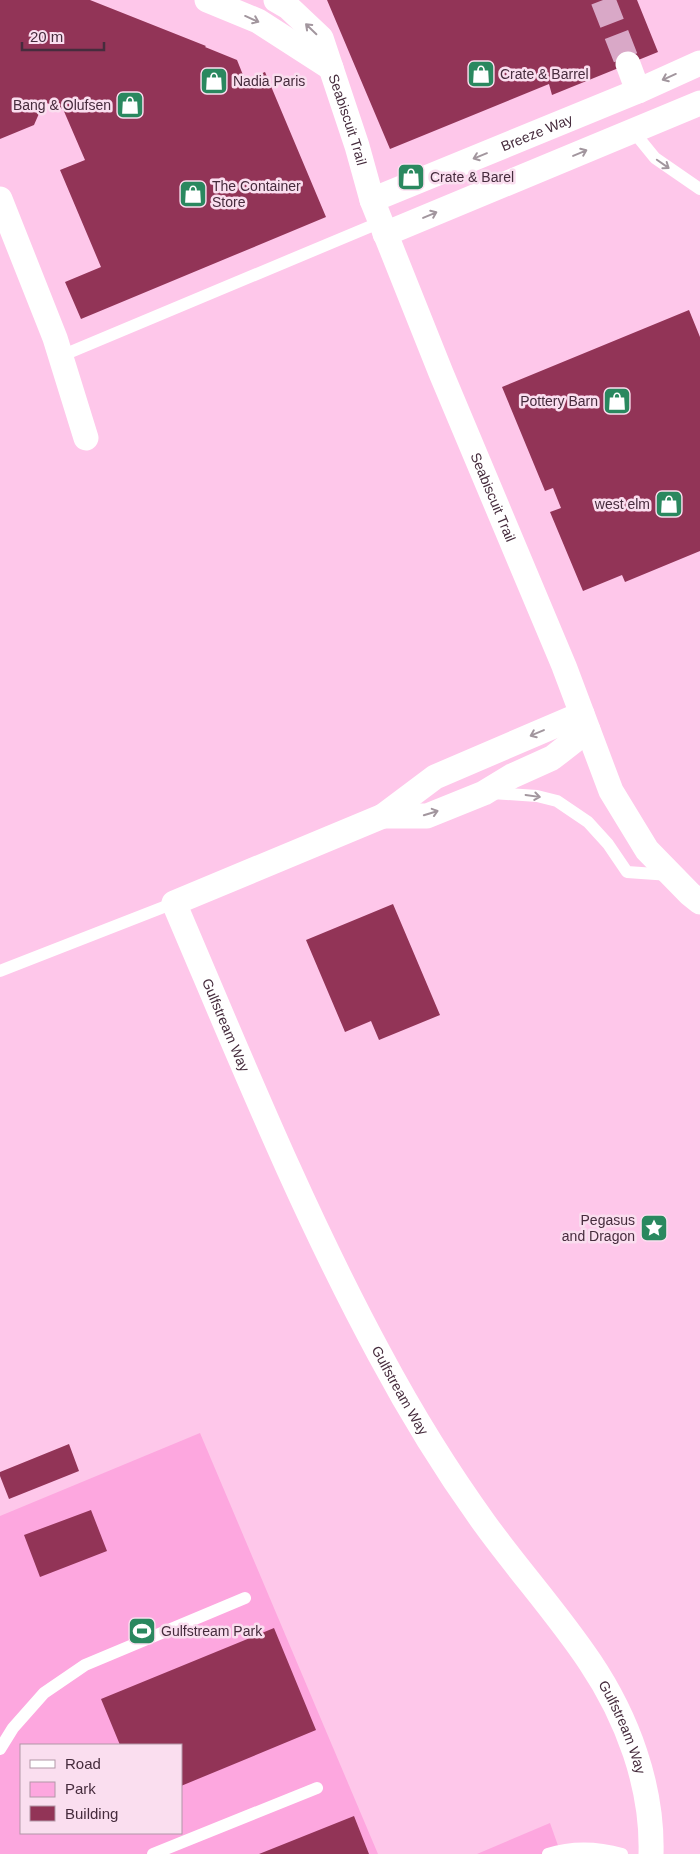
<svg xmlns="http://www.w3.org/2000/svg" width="700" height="1854" font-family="Helvetica,sans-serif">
	<rect width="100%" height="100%" fill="#fec7ea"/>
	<path fill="#fda7df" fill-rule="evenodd" d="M 200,1433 L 378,1854 L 0,1854 L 0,1516 ZM 21,1745 L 181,1745 L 181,1833 L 21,1833 Z
		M 550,1823 L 561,1854 L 477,1854 Z"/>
	<path fill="#923457" d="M 0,0 L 90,0 L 206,46 L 205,47 L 237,60 L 245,80 L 265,72 L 326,217 L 81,319 L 65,282 L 101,267 L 60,170 L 85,160 L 63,109 L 44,102 L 34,125 L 0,139 Z
		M 327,0 L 637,0 L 658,52 L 552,95 L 549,84 L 390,149 Z
		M 689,310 L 700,337 L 700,551 L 625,582 L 622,575 L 583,591 L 550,512 L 561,508 L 553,488 L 545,491 L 502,387 Z
		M 393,904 L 440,1015 L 379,1040 L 371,1021 L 345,1032 L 306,940 Z
		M 69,1444 L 79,1471 L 9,1499 L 0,1476 L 0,1472 Z
		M 91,1510 L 107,1551 L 40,1577 L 24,1535 Z
		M 274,1628 L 316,1730 L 181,1786 L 181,1745 L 120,1745 L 101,1699 Z
		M 354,1816 L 369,1854 L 259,1854 Z"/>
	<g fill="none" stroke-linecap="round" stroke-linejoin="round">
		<path stroke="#d9a8c7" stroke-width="25" stroke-dasharray="25 12" stroke-linecap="butt" d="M 603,0 L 628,64"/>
		<path stroke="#fff" stroke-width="12" d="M 633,131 L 655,158 L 700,189
			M 61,356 L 381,222
			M 492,793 L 537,796 L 557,801 L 588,822 L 608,844 L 627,872 L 670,875
			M 0,971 L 174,903
			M 0,1749 L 13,1728 L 44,1693 L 85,1665 L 245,1598
			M 153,1854 L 317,1788
			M 548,1854 C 573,1846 597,1847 622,1854"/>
		<g stroke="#fff" stroke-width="25">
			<path d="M 207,0 L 258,21 L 331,68"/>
			<path id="s1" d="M 276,0 L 288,7 L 321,38 L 357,146 L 372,200 L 441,373 L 564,666 L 611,791 L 647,850 L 690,894 L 700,902"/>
			<path d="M 628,64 L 638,91"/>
			<path d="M 0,199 L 55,338 L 86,438"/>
			<path id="s2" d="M 372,200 L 638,91 L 700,63"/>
			<path d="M 385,234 L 700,103"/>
			<path id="s3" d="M 582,714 L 435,777 L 383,816 L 174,903 C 239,1055 301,1209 380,1355 C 411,1413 446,1470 485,1524 C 519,1571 558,1614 590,1662 C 627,1717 653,1786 651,1854"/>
			<path d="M 383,816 L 427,816 L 484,793 L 512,776 L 552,758 L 588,730"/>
		</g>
	</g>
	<defs><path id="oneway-shaft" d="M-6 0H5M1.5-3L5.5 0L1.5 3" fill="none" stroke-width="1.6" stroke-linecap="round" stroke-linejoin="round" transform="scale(1.25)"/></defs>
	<g stroke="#a2969e">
		<use href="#oneway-shaft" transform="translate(252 19) rotate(24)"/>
		<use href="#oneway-shaft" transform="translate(311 29) rotate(-136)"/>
		<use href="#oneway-shaft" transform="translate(669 77) rotate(156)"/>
		<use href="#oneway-shaft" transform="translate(580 153) rotate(-23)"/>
		<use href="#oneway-shaft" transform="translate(480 156) rotate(158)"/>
		<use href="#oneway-shaft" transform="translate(663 164) rotate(35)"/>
		<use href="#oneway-shaft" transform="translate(430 215) rotate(-23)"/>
		<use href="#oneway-shaft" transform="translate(537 733) rotate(157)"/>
		<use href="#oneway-shaft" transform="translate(533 796) rotate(8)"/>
		<use href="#oneway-shaft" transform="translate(431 813) rotate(-17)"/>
	</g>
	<defs>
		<g id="shop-square" transform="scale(1.4375)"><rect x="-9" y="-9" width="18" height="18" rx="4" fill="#2a885f" stroke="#fadeef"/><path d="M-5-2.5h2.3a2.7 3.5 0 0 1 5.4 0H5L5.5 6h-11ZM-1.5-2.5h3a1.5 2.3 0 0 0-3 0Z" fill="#fff"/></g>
		<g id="sight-square" transform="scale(1.4375)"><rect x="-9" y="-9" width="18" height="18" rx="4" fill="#2a885f" stroke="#fadeef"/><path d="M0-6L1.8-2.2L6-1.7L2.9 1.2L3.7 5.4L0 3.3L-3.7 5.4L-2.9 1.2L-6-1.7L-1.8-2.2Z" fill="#fff"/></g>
		<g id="stadium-square" transform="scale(1.4375)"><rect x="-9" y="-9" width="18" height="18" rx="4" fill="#2a885f" stroke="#fadeef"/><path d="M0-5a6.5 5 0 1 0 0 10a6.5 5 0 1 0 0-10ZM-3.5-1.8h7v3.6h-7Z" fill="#fff"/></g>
	</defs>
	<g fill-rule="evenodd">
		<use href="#shop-square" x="481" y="74"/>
		<use href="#shop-square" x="214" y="81"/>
		<use href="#shop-square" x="130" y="105"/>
		<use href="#shop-square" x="411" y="177"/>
		<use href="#shop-square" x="193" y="194"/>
		<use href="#shop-square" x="617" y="401"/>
		<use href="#shop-square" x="669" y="504"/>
		<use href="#sight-square" x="654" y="1228"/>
		<use href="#stadium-square" x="142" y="1631"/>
	</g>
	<g text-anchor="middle" stroke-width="5" stroke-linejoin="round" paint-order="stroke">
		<g font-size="14" fill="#462c3d" stroke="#fadeef" text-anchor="start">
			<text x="500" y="79">Crate &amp; Barrel</text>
			<text x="233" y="86">Nadia Paris</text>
			<text x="111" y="110" text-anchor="end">Bang &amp; Olufsen</text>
			<text x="430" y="182">Crate &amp; Barel</text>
			<text x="212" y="191">The Container<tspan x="212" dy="16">Store</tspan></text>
			<text x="598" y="406" text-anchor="end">Pottery Barn</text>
			<text x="650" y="509" text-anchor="end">west elm</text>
			<text x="635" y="1225" text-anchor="end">Pegasus<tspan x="635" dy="16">and Dragon</tspan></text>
			<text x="161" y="1636">Gulfstream Park</text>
		</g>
		<g font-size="14" fill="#462c3d" stroke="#fadeef">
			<text dy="5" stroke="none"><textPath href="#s1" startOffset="145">Seabiscuit Trail</textPath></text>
			<text dy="5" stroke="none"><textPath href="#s2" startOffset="178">Breeze Way</textPath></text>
			<text dy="5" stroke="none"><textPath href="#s1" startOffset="550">Seabiscuit Trail</textPath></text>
			<text dy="5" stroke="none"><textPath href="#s3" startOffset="584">Gulfstream Way</textPath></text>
			<text dy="5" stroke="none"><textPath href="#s3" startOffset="989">Gulfstream Way</textPath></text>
			<text dy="5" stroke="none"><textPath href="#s3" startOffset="1394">Gulfstream Way</textPath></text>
		</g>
	</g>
	<rect x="20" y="1744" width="162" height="90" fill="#fadeef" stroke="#b297a8"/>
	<rect x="30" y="1760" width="25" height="8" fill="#ffffff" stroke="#b297a8"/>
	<text x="65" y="1769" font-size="15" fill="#462c3d">Road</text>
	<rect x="30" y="1782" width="25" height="15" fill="#fda7df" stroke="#b297a8"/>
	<text x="65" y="1794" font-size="15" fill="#462c3d">Park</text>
	<rect x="30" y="1806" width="25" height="15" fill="#923457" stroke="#b297a8"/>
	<text x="65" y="1819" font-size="15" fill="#462c3d">Building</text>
	<path d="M22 42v8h82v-8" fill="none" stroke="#462c3d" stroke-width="2.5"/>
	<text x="30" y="42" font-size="15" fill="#462c3d" stroke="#fadeef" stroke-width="4" paint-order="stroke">20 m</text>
</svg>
